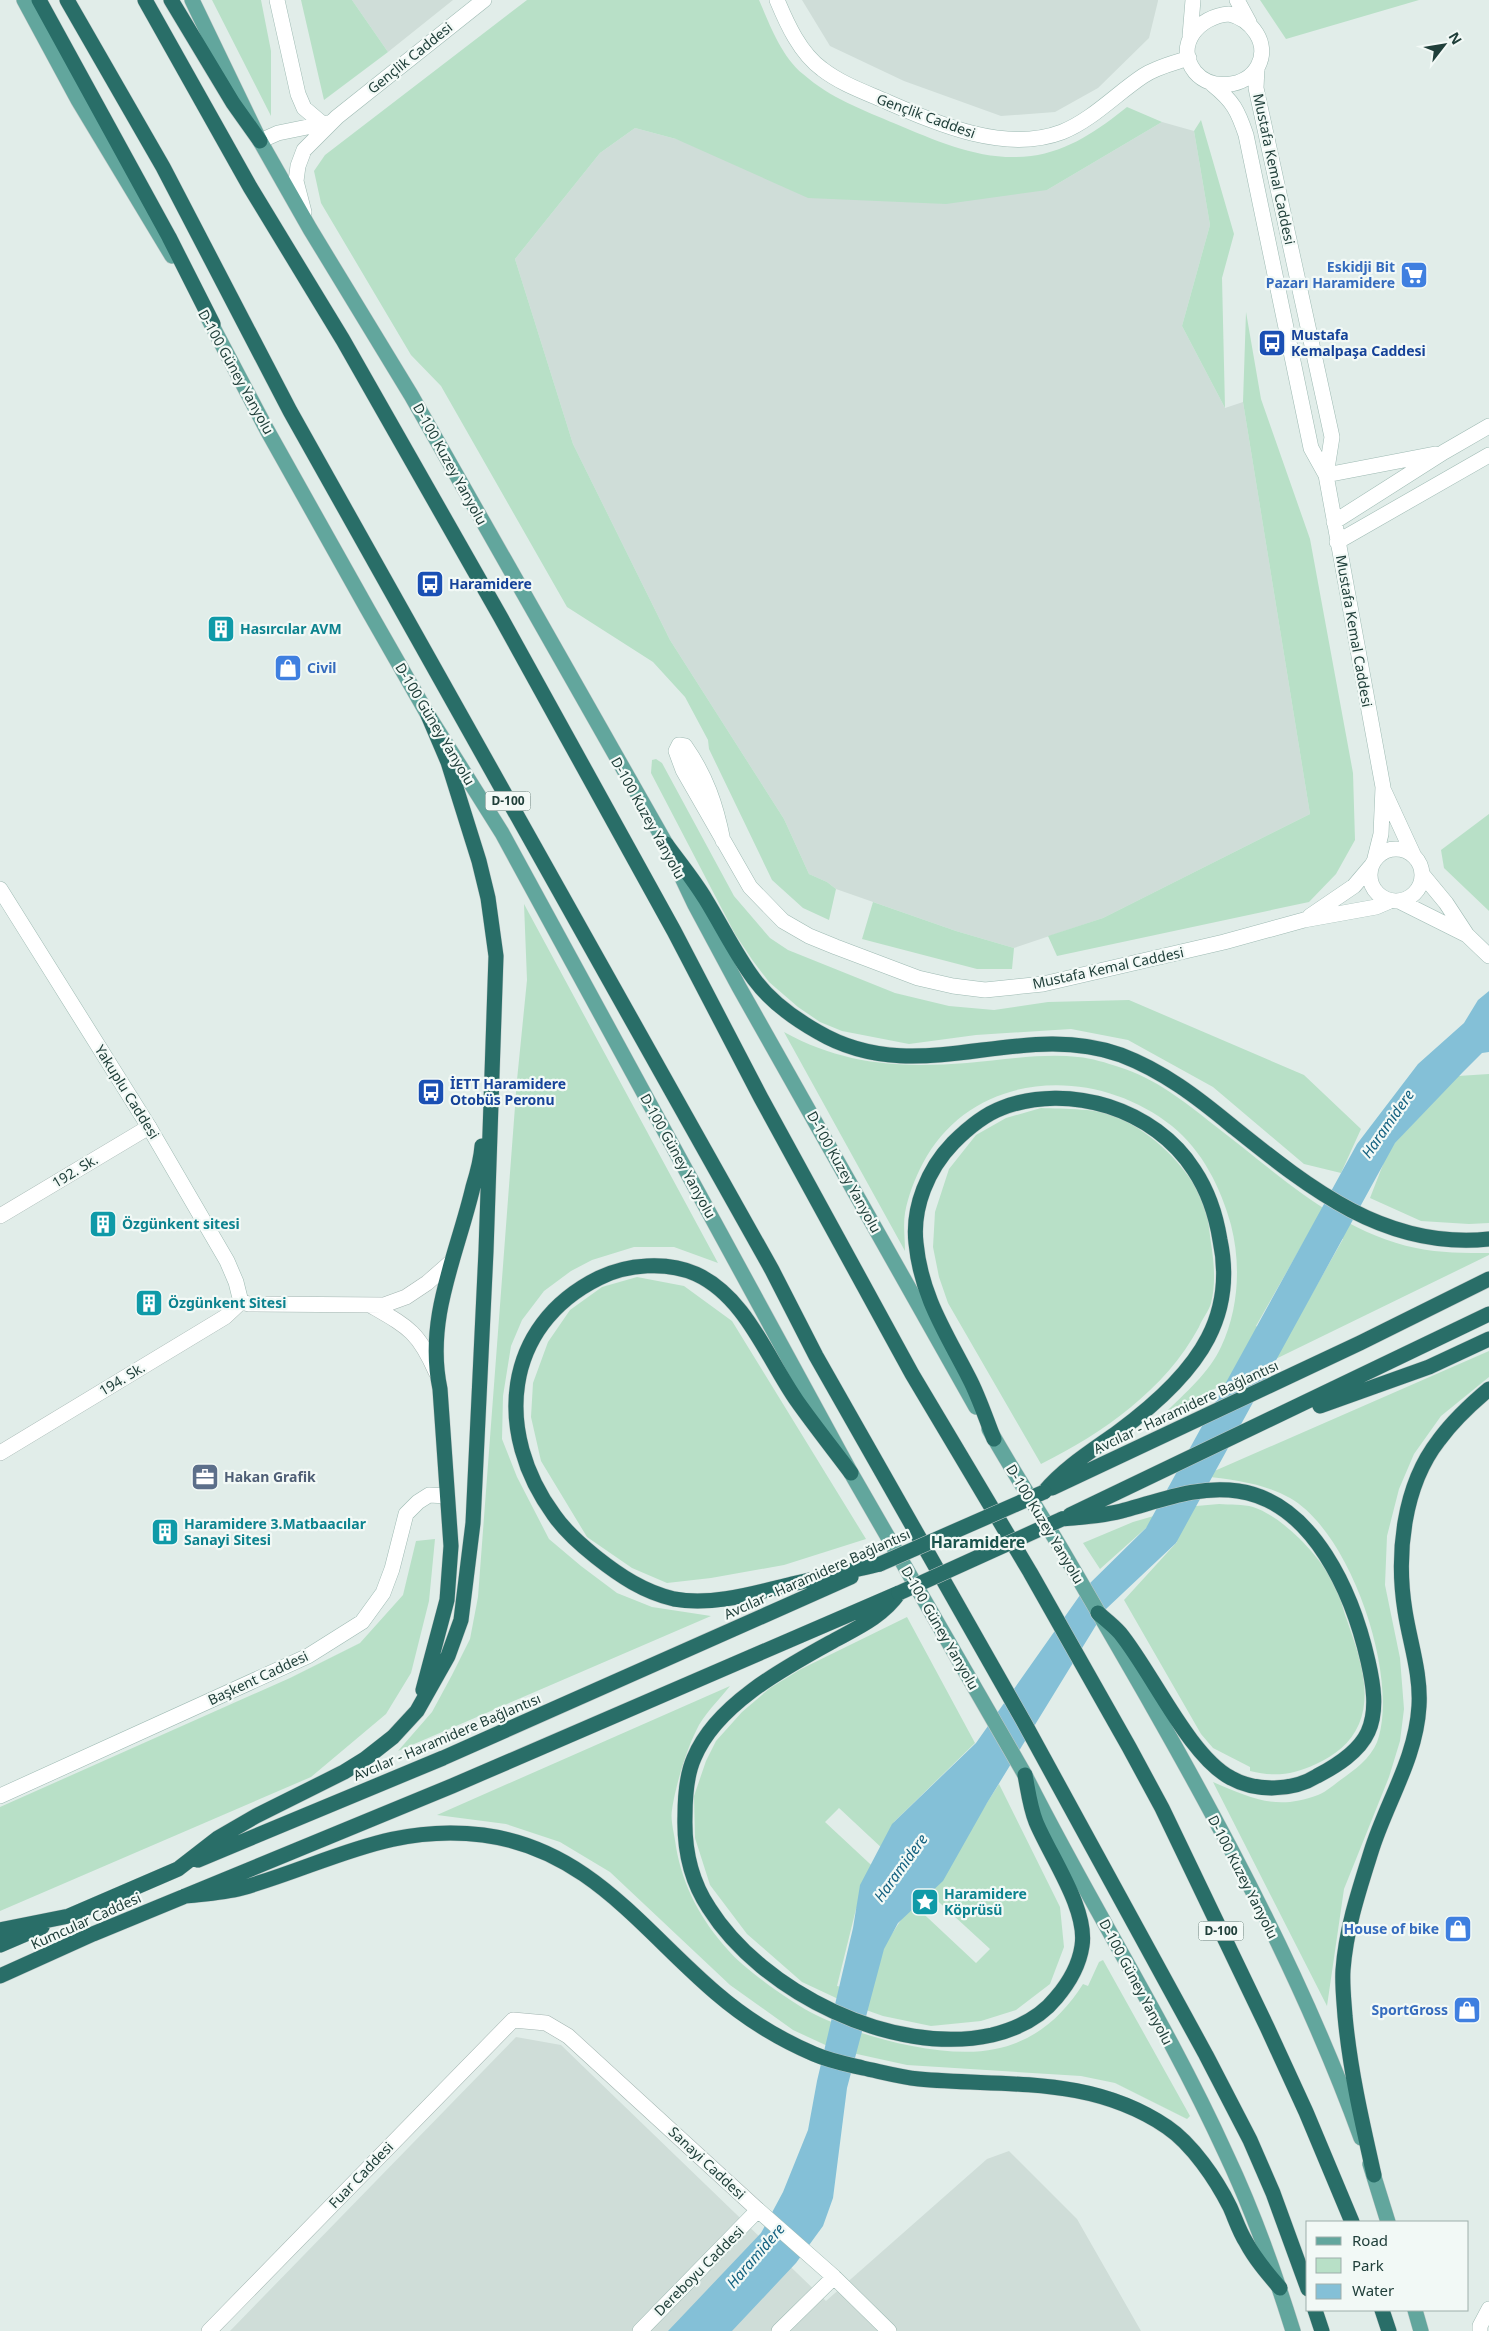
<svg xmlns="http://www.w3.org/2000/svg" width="1489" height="2331" font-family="'Noto Sans',sans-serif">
	<rect width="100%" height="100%" fill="#e1ede9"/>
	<path fill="#cfddd8" d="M 352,0 L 453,0 L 388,52 Z
		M 802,0 L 1158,0 L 1158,1 L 1149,38 L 1098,88 L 1055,112 L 1001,116 L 904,81 L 830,46 Z
		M 1162,122 L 1194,131 L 1210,225 L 1182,326 L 1225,408 L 1243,402 L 1310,814 L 1103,918 L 1014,948 L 956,931 L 836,889 L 827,882 L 809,874 L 784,819 L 670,640 L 573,444 L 515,259 L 600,153 L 635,128 L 676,139 L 1047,190 Z
		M 516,2037 L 561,2045 L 826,2301 L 987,2159 L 1009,2151 L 1077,2219 L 1141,2331 L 230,2331 Z"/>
	<path fill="#b8e0c7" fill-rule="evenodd" d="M 212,0 L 261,0 L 271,51 L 271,116 Z
		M 301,0 L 352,0 L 388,52 L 324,100 Z
		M 527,0 L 759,0 C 770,25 781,56 803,74 C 830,98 863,110 896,124 C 939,142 983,162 1031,156 C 1069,151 1098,130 1127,107 L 1162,122 L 1047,190 L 946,204 L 808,198 L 676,139 L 635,128 L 600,153 L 515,259 L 573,444 L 670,640 L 784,819 L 809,874 L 827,882 L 836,889 L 829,920 L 803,908 L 772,880 L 709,749 L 708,740 L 685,697 L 653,662 L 567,607 L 441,386 L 411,355 L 321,203 L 314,171 L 325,155 Z
		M 1260,0 L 1419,0 L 1286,39 Z
		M 1201,120 L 1234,234 L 1222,278 L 1225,408 L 1182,326 L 1210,225 L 1194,131 Z
		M 1246,312 L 1261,399 L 1310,539 L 1353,773 L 1355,840 L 1336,874 L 1309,902 L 1057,956 L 1048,936 L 1103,918 L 1310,814 L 1243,402 Z
		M 656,759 L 662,763 L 734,896 L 770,938 L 788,950 L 895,993 L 949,1006 L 994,1010 L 1048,1002 L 1129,1000 L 1304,1075 L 1361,1129 L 1341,1173 L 1304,1164 L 1213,1087 L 1128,1040 L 1071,1029 L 976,1035 L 909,1044 L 842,1031 L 820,1022 L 798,1007 L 769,982 L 753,961 L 735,934 L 651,773 L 652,760 Z
		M 1489,814 L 1489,911 L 1444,868 L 1441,850 Z
		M 873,902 L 956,931 L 1014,948 L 1012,969 L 977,969 L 862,939 Z
		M 524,904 L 718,1263 L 674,1247 L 634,1247 L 592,1260 L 571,1271 L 544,1291 L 522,1320 L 511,1346 L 503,1396 L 502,1439 L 517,1477 L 549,1539 L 581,1566 L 617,1593 L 652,1607 L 711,1616 L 398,1751 L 432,1712 L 452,1675 L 470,1639 L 478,1597 L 517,1080 L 527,980 Z
		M 784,1032 C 844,1065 900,1068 967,1063 C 1003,1060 1042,1053 1078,1057 C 1091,1058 1107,1063 1119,1067 C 1155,1078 1185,1102 1214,1125 C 1276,1172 1337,1232 1416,1248 C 1440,1253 1465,1253 1489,1253 L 1489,1255 L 1165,1413 C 1185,1393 1209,1373 1221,1347 C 1239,1309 1241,1264 1231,1225 C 1221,1188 1202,1150 1172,1126 C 1094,1064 972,1070 923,1163 C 915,1178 908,1196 905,1213 C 903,1225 905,1238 905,1251 ZM 1315,1222 L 1343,1239 L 1284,1343 L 1256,1326 Z
		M 1489,1074 L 1489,1223 L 1469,1224 L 1421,1221 L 1370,1198 L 1389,1149 L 1458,1076 Z
		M 1041,1108 C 1063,1109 1101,1108 1120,1118 C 1154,1135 1185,1164 1202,1199 C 1208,1211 1209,1229 1211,1243 C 1214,1262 1216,1284 1211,1303 C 1209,1311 1202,1319 1199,1327 C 1165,1390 1103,1433 1041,1464 L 948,1303 L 939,1277 L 933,1247 L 935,1212 L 949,1169 L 976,1135 L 1006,1118 Z
		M 637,1277 L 684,1286 L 732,1321 L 866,1539 L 784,1565 L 711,1578 L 667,1583 L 632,1568 L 587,1537 L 541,1461 L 531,1417 L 533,1383 L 548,1342 L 570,1310 L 602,1287 Z
		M 1489,1351 L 1489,1377 L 1441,1416 L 1414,1454 L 1399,1489 L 1387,1536 L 1385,1585 L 1400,1658 L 1404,1709 L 1400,1741 L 1389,1777 L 1344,1889 L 1327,2006 L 1213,1782 C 1251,1798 1276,1811 1318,1795 C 1328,1791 1337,1782 1346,1776 C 1360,1766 1375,1753 1379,1736 C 1397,1671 1350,1532 1290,1498 C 1263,1483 1234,1480 1203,1476 Z
		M 1219,1504 C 1230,1505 1243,1504 1253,1507 C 1284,1517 1323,1559 1336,1588 C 1341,1598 1343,1610 1347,1620 C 1358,1653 1373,1690 1359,1724 C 1351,1743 1334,1756 1316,1764 C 1293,1775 1274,1777 1250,1771 L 1250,1767 L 1213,1748 L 1201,1734 L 1124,1600 L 1177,1542 L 1147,1527 L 1100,1569 L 1083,1543 L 1133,1522 L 1185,1507 Z
		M 435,1539 L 429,1601 L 411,1673 L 386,1714 L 311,1777 L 0,1911 L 0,1807 L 290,1678 L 360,1643 L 403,1595 L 416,1541 Z
		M 907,1617 L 975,1743 L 894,1822 L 884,1850 L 839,1808 L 825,1822 L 883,1876 L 856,1909 L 837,1986 L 867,1992 L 882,1949 L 912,1903 L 976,1963 L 990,1949 L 929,1893 L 999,1784 L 1060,1907 L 1064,1947 L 1050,1984 L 1016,2010 L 981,2021 L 931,2026 L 883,2016 L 849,2004 L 802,1982 L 747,1934 L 710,1885 L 695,1838 L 694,1796 L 706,1761 L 716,1741 L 742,1712 L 770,1688 L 801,1669 Z
		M 730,1686 C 719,1700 703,1715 696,1731 C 686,1751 675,1788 672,1810 C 670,1821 675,1836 676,1847 C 683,1887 701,1920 728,1950 C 744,1969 793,2004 816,2015 C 861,2037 945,2060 995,2049 C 1035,2041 1062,2017 1083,1984 L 1088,1986 L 1099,1962 L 1103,1960 L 1190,2116 L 1187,2119 L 1115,2083 L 1081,2076 L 907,2065 L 834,2049 L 793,2030 L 730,1985 L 610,1872 L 560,1842 L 506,1824 L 437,1815 Z"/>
	<path fill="#84c0d7" d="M 1489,991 L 1489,1052 L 1482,1053 L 1463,1072 L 1395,1143 L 1176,1543 L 1106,1609 L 987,1803 L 943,1881 L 898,1923 L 884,1949 L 847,2088 L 833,2198 L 823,2226 L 796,2263 L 732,2331 L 668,2331 L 761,2233 L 783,2192 L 808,2130 L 817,2081 L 853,1928 L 860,1885 L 892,1824 L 976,1743 L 1085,1588 L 1146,1528 L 1357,1144 L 1418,1064 L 1464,1023 L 1478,1000 Z"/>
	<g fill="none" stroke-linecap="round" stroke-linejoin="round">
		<g stroke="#a3b5b1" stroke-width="16">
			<path id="street" d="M 0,1216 L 149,1127
				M 370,1305 C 408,1327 418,1331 436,1372
				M 0,1453 L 225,1317 L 241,1302 L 249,1304 L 384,1305 L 406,1297 L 427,1283 L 451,1262
				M 209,2331 L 513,2020 L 546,2023 L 568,2036 L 758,2210"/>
		</g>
		<g stroke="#9ebab3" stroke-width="16">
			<path id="secondary" d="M 277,0 L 298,94 L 304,108 L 324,125
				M 777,0 C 787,24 800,53 822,69 C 840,83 862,91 883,100 C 936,123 1004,154 1062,132 C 1092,120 1116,94 1143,76 C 1156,67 1174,63 1189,58
				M 1237,0 L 1249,22
				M 1229,14 C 1251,19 1270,43 1258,66 C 1246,88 1211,91 1195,72 C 1174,45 1199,16 1229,14 Z
				M 1190,36 L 1193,0
				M 1257,68 L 1256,88 L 1332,437 L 1326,475 L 1383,787 L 1381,834 L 1375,858
				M 1213,85 C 1233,101 1238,111 1246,135 L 1311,448 L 1326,475
				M 260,141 L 278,133 L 327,123
				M 304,212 L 296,181 L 298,166 L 304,150 L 337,117 L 484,0
				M 1326,475 L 1435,454
				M 1334,522 L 1444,452 L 1489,426
				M 1337,542 L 1489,455
				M 1384,791 L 1413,854
				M 723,841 C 716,805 706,776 685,746 L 679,745 L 676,751 L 683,770 L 750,887 L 783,921 L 809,936 L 836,947 L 918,978 L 953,986 L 985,990 L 1043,984 L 1224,942 L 1304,920 L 1376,907 L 1390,901
				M1370 875a26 26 0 1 1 52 0a26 26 0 1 1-52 0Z
				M 1422,874 L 1446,903 L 1467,935 L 1489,956
				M 0,889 L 149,1127 L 227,1261 L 236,1282 L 241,1302
				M 1399,901 L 1467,935
				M 1310,916 L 1354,886 L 1371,866
				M 0,1796 L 308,1656 L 362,1622 L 383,1593 L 392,1569 L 406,1514 L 418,1502 L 429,1495 L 447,1496
				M 640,2331 L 758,2210 L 834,2277 L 889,2331
				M 779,2331 L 834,2277
				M 1480,2331 L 1480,2326 L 1489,2309"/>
		</g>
		<g stroke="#c1c9c8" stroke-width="16">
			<path id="primary" d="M 24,0 L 78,100 L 172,256
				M 192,0 L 260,141 L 310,229 L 411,395 L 666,844 L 695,905 L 739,987 L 976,1407
				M 206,314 L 267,430 L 368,610 L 428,715 L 502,833 L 851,1473 L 1025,1775 C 1089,1903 1167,2024 1226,2154 C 1253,2211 1274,2270 1293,2331
				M 989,1429 C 1013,1472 1041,1514 1066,1557 C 1175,1744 1287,1934 1361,2138
				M 1370,2164 L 1388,2222
				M 1415,2310 L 1421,2331"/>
		</g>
		<g stroke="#c1c9c8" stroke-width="16">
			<path id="highway" d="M 39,0 L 169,237 L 213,324
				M 67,0 L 163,167 L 290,411 L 772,1270 L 816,1356 L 1025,1724 L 1206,2055 L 1250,2140 L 1273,2193 L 1308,2289
				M 145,0 L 250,187 L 343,340 L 500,616 L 674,931 L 761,1098 L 912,1374 L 1030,1572 L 1129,1747 L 1162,1808 L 1267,2027 L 1306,2112 L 1352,2222
				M 171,0 L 233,103 L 260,141
				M 666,844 C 679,862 694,880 706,900 C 722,926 736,955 754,979 C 770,1001 795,1019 818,1032 C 918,1091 1019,1018 1121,1055 C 1163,1071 1197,1097 1232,1126 C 1308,1187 1385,1250 1489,1239
				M 1320,1406 L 1429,1367 L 1489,1339
				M 994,1439 C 986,1419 979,1397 969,1378 C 946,1333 921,1296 916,1243 C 912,1207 928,1169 953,1143 C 967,1129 983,1115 1002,1108 C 1069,1082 1155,1109 1194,1170 C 1208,1191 1216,1215 1220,1240 C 1227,1273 1224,1307 1208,1338 C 1189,1375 1152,1407 1118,1432 C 1093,1450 1065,1467 1044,1492
				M 851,1473 C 833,1449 814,1425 797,1401 C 767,1358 746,1297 696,1274 C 667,1261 627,1264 599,1278 C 502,1326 494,1433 554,1515 C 565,1531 581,1545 596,1557 C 620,1576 644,1592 674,1599 C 713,1606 755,1593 792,1584 C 822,1577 851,1571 880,1564
				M 1052,1488 L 1360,1343 L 1489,1279
				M 1070,1515 L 1489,1314
				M 1062,1519 C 1083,1517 1105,1516 1125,1510 C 1162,1500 1199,1485 1238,1491 C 1314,1502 1353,1595 1368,1661 C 1373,1683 1378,1710 1368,1732 C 1359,1752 1336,1766 1317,1776 C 1293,1791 1256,1792 1231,1778 C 1189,1756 1152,1672 1120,1633 C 1114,1626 1105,1619 1098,1613
				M 899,1593 C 883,1616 859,1627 835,1640 C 786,1667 716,1704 694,1758 C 686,1776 685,1797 685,1816 C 684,1848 691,1881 709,1908 C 762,1992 893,2057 992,2035 C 1016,2029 1040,2018 1056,1998 C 1068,1984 1079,1966 1082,1946 C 1088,1909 1050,1856 1036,1822 C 1030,1807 1028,1790 1025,1775
				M 423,1690 L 447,1600 L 451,1546 L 440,1389 C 425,1319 457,1255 473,1187 C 477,1174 481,1160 482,1146
				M 198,1860 L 443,1758 L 851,1577
				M 185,1896 C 203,1894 224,1893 242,1888 C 327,1864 390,1823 483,1835 C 589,1849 641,1929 716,1993 C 745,2018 779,2039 814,2054 C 830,2061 846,2064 863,2068 C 882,2072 900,2077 919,2079 C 1007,2087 1090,2075 1167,2127 C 1192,2144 1216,2179 1230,2207 C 1235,2218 1239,2231 1246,2242 C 1255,2259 1267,2273 1280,2288
				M 0,1930 L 69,1916 L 178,1869 L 218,1838 L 256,1816 L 344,1772 L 365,1759 L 393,1737 L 417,1711 L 448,1656 L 461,1620 L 473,1523 L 486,1251 L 496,956 L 488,898 L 479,861 L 448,762 L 428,715
				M 0,1945 L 42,1927
				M 0,1976 L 93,1934 L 452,1786 L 899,1593
				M 1374,2175 C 1362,2122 1350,2070 1345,2016 C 1344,2001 1342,1985 1343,1970 C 1346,1929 1359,1890 1371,1852 C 1386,1803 1416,1759 1419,1706 C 1421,1674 1410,1643 1405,1611 C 1396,1555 1403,1486 1439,1440 C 1453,1421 1471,1404 1489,1389
				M 1315,2310 L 1322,2331
				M 1382,2310 L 1389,2331"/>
		</g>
		<use href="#street" stroke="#fff" stroke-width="15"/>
		<use href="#secondary" stroke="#fff" stroke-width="15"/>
		<use href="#primary" stroke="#62a69d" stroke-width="15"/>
		<use href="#highway" stroke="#296e68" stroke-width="15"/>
		<g stroke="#c1c9c8" stroke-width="16" stroke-linecap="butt">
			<path id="highway-bridge" d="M 880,1564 L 1044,1492
				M 899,1593 L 1062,1519"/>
		</g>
		<use href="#highway-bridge" stroke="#296e68" stroke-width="15"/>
	</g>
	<defs>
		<g id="supermarket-square" transform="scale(1.4375)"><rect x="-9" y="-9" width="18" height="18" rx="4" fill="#3f7fe0" stroke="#f2f9f6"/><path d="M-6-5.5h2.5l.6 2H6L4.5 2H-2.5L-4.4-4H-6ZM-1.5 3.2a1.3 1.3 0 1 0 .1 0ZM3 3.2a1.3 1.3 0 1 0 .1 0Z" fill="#fff"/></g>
		<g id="bus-square" transform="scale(1.4375)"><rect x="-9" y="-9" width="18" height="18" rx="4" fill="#1a4fb4" stroke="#f2f9f6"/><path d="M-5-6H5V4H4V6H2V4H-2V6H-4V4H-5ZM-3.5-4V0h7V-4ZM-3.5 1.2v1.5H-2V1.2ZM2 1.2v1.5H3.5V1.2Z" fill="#fff"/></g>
		<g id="building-square" transform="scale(1.4375)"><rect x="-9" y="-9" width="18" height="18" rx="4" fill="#0f9aa8" stroke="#f2f9f6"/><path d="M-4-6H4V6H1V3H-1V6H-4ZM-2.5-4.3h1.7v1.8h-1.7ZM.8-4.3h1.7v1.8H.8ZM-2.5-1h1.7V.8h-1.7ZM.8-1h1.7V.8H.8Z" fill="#fff"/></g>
		<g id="shop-square" transform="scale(1.4375)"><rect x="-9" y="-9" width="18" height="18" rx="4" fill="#3f7fe0" stroke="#f2f9f6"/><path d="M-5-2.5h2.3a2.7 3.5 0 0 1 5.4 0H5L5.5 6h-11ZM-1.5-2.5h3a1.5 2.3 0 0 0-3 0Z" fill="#fff"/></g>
		<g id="office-square" transform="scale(1.4375)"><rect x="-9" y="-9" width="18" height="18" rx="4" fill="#5c6f8a" stroke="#f2f9f6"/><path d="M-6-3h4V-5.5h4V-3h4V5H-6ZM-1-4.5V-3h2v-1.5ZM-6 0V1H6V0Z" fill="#fff"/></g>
		<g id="sight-square" transform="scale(1.4375)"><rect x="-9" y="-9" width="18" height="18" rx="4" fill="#0f9aa8" stroke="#f2f9f6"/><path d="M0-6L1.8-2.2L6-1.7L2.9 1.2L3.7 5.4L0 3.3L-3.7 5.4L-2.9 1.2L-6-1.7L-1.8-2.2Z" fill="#fff"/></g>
	</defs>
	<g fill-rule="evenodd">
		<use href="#supermarket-square" x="1414" y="275"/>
		<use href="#bus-square" x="1272" y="343"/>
		<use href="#bus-square" x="430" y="584"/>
		<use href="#building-square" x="221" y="629"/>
		<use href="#shop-square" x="288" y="668"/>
		<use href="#bus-square" x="431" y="1092"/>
		<use href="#building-square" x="103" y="1224"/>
		<use href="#building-square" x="149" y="1303"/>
		<use href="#office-square" x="205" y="1477"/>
		<use href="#building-square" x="165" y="1532"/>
		<use href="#sight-square" x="925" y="1902"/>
		<use href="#shop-square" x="1458" y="1929"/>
		<use href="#shop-square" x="1467" y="2010"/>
	</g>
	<g text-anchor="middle" stroke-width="4.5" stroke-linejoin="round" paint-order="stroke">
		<g fill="#f2f9f6" stroke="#5f7772" stroke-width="1">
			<rect x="485.5" y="791.5" width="45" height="19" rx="4"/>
			<rect x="1198.5" y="1921.5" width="45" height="19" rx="4"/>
		</g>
		<g font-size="12" font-weight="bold" fill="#203f3a">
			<text x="508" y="805">D-100</text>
			<text x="1221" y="1935">D-100</text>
		</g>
		<g font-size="14" fill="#203f3a" stroke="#f2f9f6">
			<text transform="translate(410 58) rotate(-39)" y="5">Gençlik Caddesi</text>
			<text transform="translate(926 116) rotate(20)" y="5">Gençlik Caddesi</text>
			<text transform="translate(1274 169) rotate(78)" y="5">Mustafa Kemal Caddesi</text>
			<text transform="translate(236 372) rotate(61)" y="5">D-100 Güney Yanyolu</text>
			<text transform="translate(450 464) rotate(61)" y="5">D-100 Kuzey Yanyolu</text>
			<text transform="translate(1354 631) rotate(80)" y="5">Mustafa Kemal Caddesi</text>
			<text transform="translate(435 724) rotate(59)" y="5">D-100 Güney Yanyolu</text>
			<text transform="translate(648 818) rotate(61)" y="5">D-100 Kuzey Yanyolu</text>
			<text transform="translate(1108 968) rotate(-12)" y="5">Mustafa Kemal Caddesi</text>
			<text transform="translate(127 1092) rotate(58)" y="5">Yakuplu Caddesi</text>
			<text transform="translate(678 1156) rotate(61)" y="5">D-100 Güney Yanyolu</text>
			<text transform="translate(75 1171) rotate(-31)" y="5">192. Sk.</text>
			<text transform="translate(844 1172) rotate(61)" y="5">D-100 Kuzey Yanyolu</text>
			<text transform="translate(122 1379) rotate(-31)" y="5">194. Sk.</text>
			<text transform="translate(1186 1407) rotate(-25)" y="5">Avcılar - Haramidere Bağlantısı</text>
			<text transform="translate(1045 1524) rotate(59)" y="5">D-100 Kuzey Yanyolu</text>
			<text transform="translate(817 1574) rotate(-24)" y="5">Avcılar - Haramidere Bağlantısı</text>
			<text transform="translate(940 1628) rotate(60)" y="5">D-100 Güney Yanyolu</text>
			<text transform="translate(258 1678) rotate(-25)" y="5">Başkent Caddesi</text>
			<text transform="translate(447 1737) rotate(-23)" y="5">Avcılar - Haramidere Bağlantısı</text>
			<text transform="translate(1243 1877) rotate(63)" y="5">D-100 Kuzey Yanyolu</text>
			<text transform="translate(86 1921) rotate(-24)" y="5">Kumcular Caddesi</text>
			<text transform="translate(1136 1982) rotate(62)" y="5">D-100 Güney Yanyolu</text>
			<text transform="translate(707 2163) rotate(43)" y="5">Sanayi Caddesi</text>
			<text transform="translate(361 2175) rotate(-46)" y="5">Fuar Caddesi</text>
			<text transform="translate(699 2271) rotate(-45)" y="5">Dereboyu Caddesi</text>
		</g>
		<g font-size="14" font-weight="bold" fill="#366cbe" stroke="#f2f9f6" text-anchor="end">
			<text x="1395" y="272">Eskidji Bit<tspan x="1395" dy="16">Pazarı Haramidere</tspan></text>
			<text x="307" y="673" text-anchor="start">Civil</text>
			<text x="1439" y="1934">House of bike</text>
			<text x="1448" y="2015">SportGross</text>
		</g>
		<g font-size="14" font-weight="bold" fill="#164399" stroke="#f2f9f6" text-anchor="start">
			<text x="1291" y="340">Mustafa<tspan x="1291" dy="16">Kemalpaşa Caddesi</tspan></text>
			<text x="449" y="589">Haramidere</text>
			<text x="450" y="1089">İETT Haramidere<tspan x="450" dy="16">Otobüs Peronu</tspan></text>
		</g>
		<g font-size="14" font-weight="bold" fill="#0d838f" stroke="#f2f9f6" text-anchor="start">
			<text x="240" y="634">Hasırcılar AVM</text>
			<text x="122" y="1229">Özgünkent sitesi</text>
			<text x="168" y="1308">Özgünkent Sitesi</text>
			<text x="184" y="1529">Haramidere 3.Matbaacılar<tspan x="184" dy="16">Sanayi Sitesi</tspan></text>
			<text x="944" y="1899">Haramidere<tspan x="944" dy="16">Köprüsü</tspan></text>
		</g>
		<g font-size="14" font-weight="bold" fill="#4e5e75" stroke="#f2f9f6" text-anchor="start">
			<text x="224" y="1482">Hakan Grafik</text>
		</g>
		<g font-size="15" font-style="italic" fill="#156280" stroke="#f2f9f6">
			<text transform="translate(1388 1124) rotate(-55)" y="5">Haramidere</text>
			<text transform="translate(901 1868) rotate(-54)" y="5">Haramidere</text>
			<text transform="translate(756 2256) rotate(-49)" y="5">Haramidere</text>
		</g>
		<g font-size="16" font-weight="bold" fill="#1a534c" stroke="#f2f9f6">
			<text x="978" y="1548">Haramidere</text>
		</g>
	</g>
	<rect x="1306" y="2221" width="162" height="90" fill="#f2f9f6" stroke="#9eafab"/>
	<rect x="1316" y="2237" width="25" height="8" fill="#62a69d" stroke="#9eafab"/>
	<text x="1352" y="2246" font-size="15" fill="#203f3a">Road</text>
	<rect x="1316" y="2258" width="25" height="15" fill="#b8e0c7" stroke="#9eafab"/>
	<text x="1352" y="2271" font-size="15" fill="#203f3a">Park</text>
	<rect x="1316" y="2284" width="25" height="15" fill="#84c0d7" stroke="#9eafab"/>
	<text x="1352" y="2296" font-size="15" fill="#203f3a">Water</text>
	<g transform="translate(1444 45) rotate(59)" stroke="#f2f9f6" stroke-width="4" paint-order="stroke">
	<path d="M0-4L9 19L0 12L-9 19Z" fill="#203f3a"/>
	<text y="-8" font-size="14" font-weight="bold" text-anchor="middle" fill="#203f3a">N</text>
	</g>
</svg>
